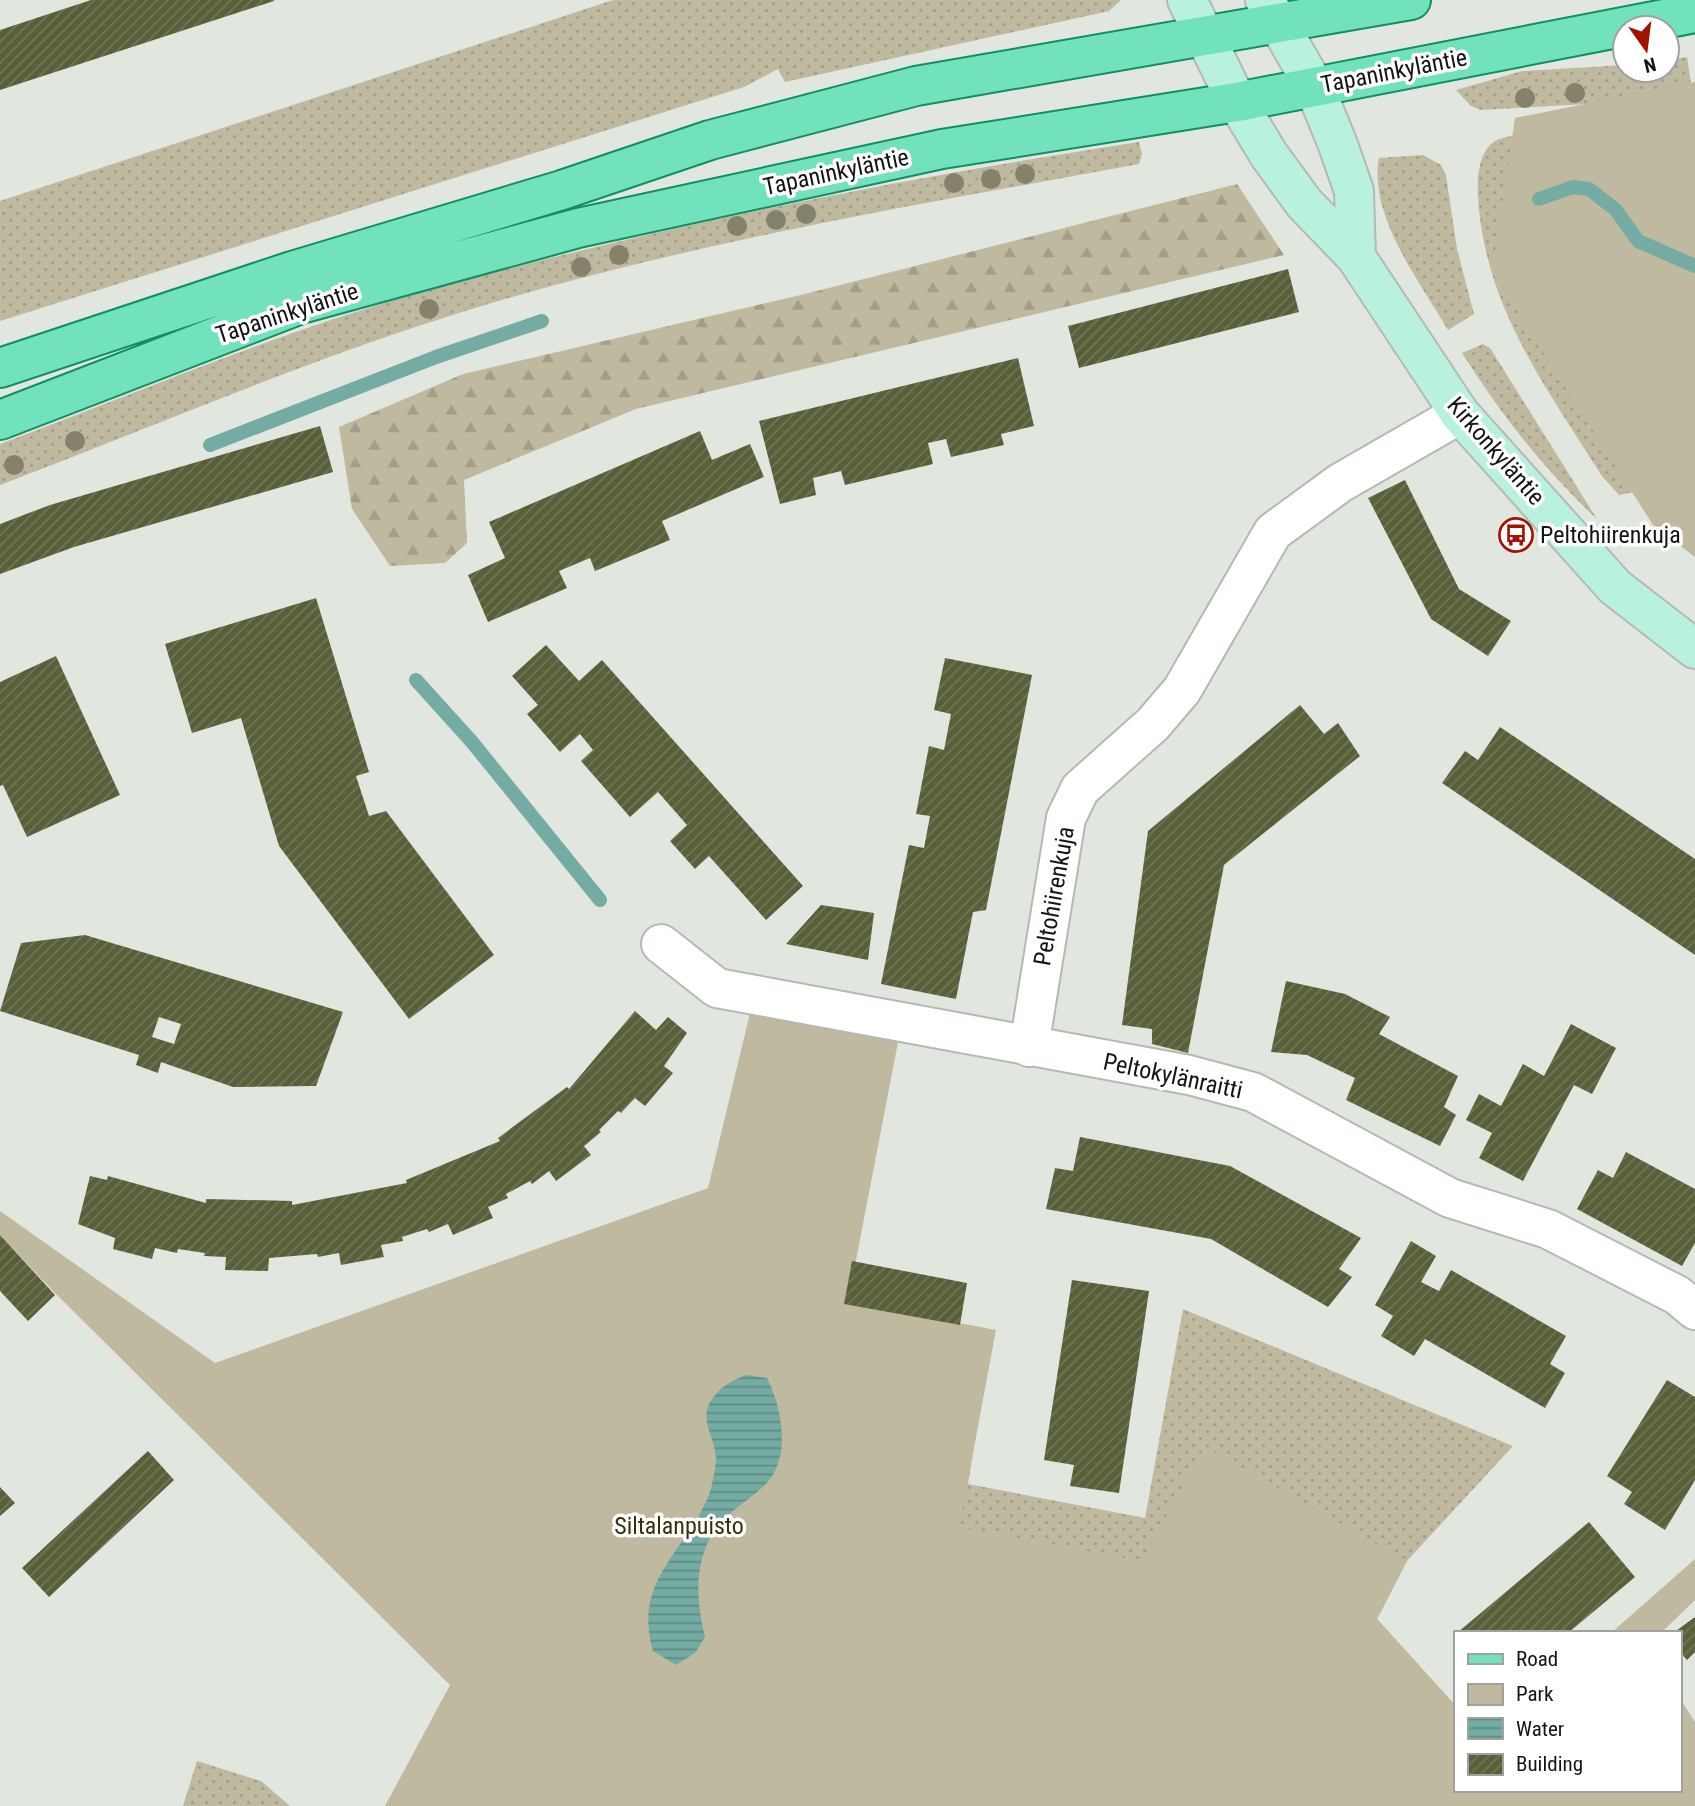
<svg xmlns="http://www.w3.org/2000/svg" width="1695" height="1806" font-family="'Roboto Condensed',sans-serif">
	<defs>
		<pattern id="grass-dots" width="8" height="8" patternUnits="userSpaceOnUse" patternTransform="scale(1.75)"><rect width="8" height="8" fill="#bfb99f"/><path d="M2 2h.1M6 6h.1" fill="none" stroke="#a39e88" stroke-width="1.8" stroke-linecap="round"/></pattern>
		<pattern id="forest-firs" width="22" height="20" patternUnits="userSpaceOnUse" patternTransform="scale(1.75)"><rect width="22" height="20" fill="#bfb99f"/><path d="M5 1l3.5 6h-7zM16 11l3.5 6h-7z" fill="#a39e88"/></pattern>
		<pattern id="water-rules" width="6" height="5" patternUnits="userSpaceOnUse" patternTransform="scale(1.75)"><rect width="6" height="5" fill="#74aba2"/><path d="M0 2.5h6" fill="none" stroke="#5e8a83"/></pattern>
		<pattern id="building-hatch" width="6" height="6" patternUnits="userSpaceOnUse" patternTransform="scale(1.75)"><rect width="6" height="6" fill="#586039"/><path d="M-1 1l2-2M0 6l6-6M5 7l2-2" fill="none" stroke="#707659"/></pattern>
	</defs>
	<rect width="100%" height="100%" fill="#e1e7df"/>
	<path fill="url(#grass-dots)" d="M 613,0 L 1121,0 L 1109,11 L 785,82 L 778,69 L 744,87 L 0,321 L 0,201 Z
		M 1687,57 L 1692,90 L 1607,103 L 1481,110 L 1471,106 L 1456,90 L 1522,71 L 1625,65 L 1625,70 L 1667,70 L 1667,60 Z
		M 1541,135 L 1664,486 L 1619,495 L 1602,476 C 1546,387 1484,306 1478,196 C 1477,181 1478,157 1490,145 C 1503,133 1524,136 1541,135 Z
		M 1139,142 L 1142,154 L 1139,164 C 916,205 692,242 475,308 C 313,357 158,425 0,485 L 0,444 C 139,392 276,333 419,293 C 653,227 898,179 1139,142 Z
		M 1423,155 L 1441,165 L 1446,175 L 1457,249 L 1474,314 L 1448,330 C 1420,282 1368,215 1379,158 Z
		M 1483,344 L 1490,348 L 1597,519 C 1543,469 1501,414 1462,353 Z
		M 839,1032 L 896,1037 L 843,1302 L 993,1332 L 968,1484 L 1145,1518 L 1183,1309 L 1513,1446 L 1407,1561 L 1377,1619 L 1455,1705 L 634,1434 Z
		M 197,1761 L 261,1781 L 290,1806 L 183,1806 Z"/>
	<path fill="url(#forest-firs)" d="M 1237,184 L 1284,255 L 636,409 L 464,480 L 467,543 L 445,563 L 390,566 L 352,509 L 339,427 L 463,374 L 805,294 Z"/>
	<path fill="#bfb99f" d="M 1695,82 L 1695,557 L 1653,525 L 1492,272 L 1515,118 Z
		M 750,1013 L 898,1042 L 848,1302 L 996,1330 L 959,1527 L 1141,1561 L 1205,1447 L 1407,1561 L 1377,1619 L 1455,1705 L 1455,1790 L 1679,1790 L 1679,1697 L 1695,1722 L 1695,1806 L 385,1806 L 450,1685 L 55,1293 L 0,1235 L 0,1211 L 215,1363 L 708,1188 Z
		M 1695,1559 L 1695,1600 L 1661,1633 L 1611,1633 Z"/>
	<path fill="url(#water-rules)" d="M 746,1375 L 767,1378 C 782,1408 792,1458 765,1485 C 744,1505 717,1516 706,1547 C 694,1576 698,1608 705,1637 L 695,1653 L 676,1665 L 653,1651 C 631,1577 691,1549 711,1489 C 713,1480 716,1466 716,1457 C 715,1437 698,1419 712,1399 C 720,1387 732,1380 746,1375 Z"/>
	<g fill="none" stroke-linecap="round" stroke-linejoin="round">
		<path stroke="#74aba2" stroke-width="14" d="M 1539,199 L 1573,187 L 1589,189 L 1616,210 L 1638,241 L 1695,266
			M 210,445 L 436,357 L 542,321
			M 416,680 L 472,742 L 600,900"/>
	</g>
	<path fill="url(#building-hatch)" fill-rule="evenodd" d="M 91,0 L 274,0 L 274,1 L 0,90 L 0,30 Z
		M 1288,269 L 1299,312 L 1079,368 L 1068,326 Z
		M 1018,358 L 1034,426 L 1001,434 L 1004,445 L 951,457 L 946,439 L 928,443 L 933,464 L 845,485 L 841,471 L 813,478 L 816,495 L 780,504 L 759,421 Z
		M 320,426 L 333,472 L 74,547 L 0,574 L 0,524 L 50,505 Z
		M 700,431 L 712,460 L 750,444 L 764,477 L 662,521 L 670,540 L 595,571 L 590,558 L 559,571 L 567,588 L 488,622 L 468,575 L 505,558 L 489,522 Z
		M 1405,480 L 1459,589 L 1511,621 L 1488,656 L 1431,619 L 1368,498 Z
		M 316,598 L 369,772 L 356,776 L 369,816 L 386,811 L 494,955 L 409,1019 L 279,846 L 241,718 L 192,733 L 165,644 Z
		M 546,645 L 579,681 L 602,660 L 803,886 L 766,920 L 709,856 L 695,869 L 670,841 L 687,825 L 658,792 L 630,817 L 581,761 L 593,750 L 580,734 L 560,752 L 527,714 L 538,705 L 512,676 Z
		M 56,656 L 120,795 L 27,837 L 3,785 L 0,786 L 0,682 Z
		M 945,658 L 1032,675 L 986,910 L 973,912 L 956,999 L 881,984 L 909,845 L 924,848 L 930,816 L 916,814 L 929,746 L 944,750 L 951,714 L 934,710 Z
		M 1300,705 L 1324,734 L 1338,723 L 1360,756 L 1224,865 L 1188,1053 L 1152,1044 L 1152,1029 L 1122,1025 L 1148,831 Z
		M 1500,727 L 1695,859 L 1695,955 L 1442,783 L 1465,751 L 1478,760 Z
		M 821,905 L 874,913 L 868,960 L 786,944 Z
		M 85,935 L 343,1012 L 316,1086 L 233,1087 L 161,1062 L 158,1073 L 136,1065 L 139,1055 L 0,1011 L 21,943 ZM 159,1017 L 181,1024 L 174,1044 L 152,1037 Z
		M 1286,981 L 1345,994 L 1390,1017 L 1379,1034 L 1458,1076 L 1444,1107 L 1456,1115 L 1440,1146 L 1346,1100 L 1355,1078 L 1307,1055 L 1271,1052 Z
		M 635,1011 L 656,1030 L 668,1017 L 687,1033 L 664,1066 L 673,1073 L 645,1106 L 635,1098 L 621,1113 L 618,1111 L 599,1130 L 601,1132 L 584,1146 L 591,1155 L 556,1181 L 549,1171 L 532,1184 L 530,1181 L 506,1194 L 508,1198 L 488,1207 L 493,1218 L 453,1235 L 448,1224 L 429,1232 L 427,1229 L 402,1237 L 403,1241 L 381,1245 L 384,1257 L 341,1265 L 339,1253 L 318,1257 L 317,1254 L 269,1258 L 268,1271 L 225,1270 L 226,1257 L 204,1256 L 205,1253 L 178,1249 L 177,1253 L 155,1248 L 152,1259 L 113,1249 L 115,1238 L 78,1224 L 90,1176 L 107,1180 L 108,1176 L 206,1203 L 206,1199 L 292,1201 L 292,1205 L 407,1183 L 406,1180 L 500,1141 L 498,1138 L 567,1087 L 569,1089 Z
		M 1571,1024 L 1616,1048 L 1592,1094 L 1574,1085 L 1523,1181 L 1479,1158 L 1492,1133 L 1466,1120 L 1479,1094 L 1501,1106 L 1523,1064 L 1544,1076 Z
		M 1080,1137 L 1230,1166 L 1361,1238 L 1339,1269 L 1352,1277 L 1328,1307 L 1211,1239 L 1046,1209 L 1055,1168 L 1073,1171 Z
		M 1626,1152 L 1695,1189 L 1695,1243 L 1682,1266 L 1577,1209 L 1598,1170 L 1613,1178 Z
		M 0,1235 L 55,1295 L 28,1321 L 0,1291 Z
		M 1411,1241 L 1436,1256 L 1421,1282 L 1439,1291 L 1451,1270 L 1566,1336 L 1550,1364 L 1565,1373 L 1545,1408 L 1425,1339 L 1414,1356 L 1381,1336 L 1393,1316 L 1375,1305 Z
		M 852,1261 L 967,1283 L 960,1325 L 844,1304 Z
		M 1072,1280 L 1149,1291 L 1119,1493 L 1070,1486 L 1074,1465 L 1044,1460 Z
		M 1667,1380 L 1695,1397 L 1695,1480 L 1665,1530 L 1624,1504 L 1632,1492 L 1607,1476 Z
		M 148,1451 L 174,1480 L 49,1597 L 22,1568 Z
		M 0,1487 L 15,1503 L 0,1516 Z
		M 1589,1522 L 1635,1577 L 1568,1633 L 1457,1633 Z
		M 1695,1617 L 1695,1652 L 1687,1660 L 1679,1651 L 1679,1633 L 1673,1633 Z"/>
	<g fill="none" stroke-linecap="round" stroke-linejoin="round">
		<g stroke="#b4bab3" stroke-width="42">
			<path id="street" d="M 661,944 L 717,988 L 1189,1075 L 1253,1092 L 1450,1198 L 1548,1229 L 1677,1295 L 1695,1310
				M 1029,1047 L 1066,818 L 1080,789 L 1153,724 L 1182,690 L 1273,532 L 1340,483 L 1460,414"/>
		</g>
		<g stroke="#b4bab3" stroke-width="42">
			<path id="secondary" d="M 1187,0 L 1237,102 L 1269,155 L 1304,203 L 1356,257 L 1460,414 L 1615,587 L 1695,649
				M 1265,0 L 1314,86 L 1338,145 L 1354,191 L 1356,257"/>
		</g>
		<g stroke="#128e63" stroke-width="42">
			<path id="primary" d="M 0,368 L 292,271 L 562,190 L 710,140 L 916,86 L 1411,0
				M 0,420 L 301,304 L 578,228 L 942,149 L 1237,102 L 1695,13"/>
		</g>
		<use href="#street" stroke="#fff" stroke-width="38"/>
		<use href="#secondary" stroke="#b8f1dd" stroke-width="38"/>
		<use href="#primary" stroke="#71e2bc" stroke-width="38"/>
	</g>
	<g fill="#84826a">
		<circle cx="1575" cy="93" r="10"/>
		<circle cx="1525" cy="98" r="10"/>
		<circle cx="1025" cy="174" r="10"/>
		<circle cx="991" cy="179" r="10"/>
		<circle cx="954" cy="183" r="10"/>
		<circle cx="806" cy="214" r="10"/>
		<circle cx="776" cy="220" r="10"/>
		<circle cx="737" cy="226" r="10"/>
		<circle cx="619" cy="255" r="10"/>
		<circle cx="581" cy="267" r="10"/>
		<circle cx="429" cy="309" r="10"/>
		<circle cx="75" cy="441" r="10"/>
		<circle cx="14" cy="465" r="10"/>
	</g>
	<defs>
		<g id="bus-ring" transform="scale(1.75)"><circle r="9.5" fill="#fff" stroke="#a41100" stroke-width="1.5"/><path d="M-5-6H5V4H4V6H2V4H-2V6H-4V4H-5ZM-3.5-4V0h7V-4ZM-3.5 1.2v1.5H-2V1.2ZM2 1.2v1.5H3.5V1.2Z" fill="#a41100"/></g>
	</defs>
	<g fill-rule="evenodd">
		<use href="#bus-ring" x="1516" y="535"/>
	</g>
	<g text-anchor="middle" stroke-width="7" stroke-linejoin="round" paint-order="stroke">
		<g font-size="24" fill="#131512" stroke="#fff">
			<text transform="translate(1394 71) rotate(-11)" y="8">Tapaninkyläntie</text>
			<text transform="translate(836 172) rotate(-12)" y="8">Tapaninkyläntie</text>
			<text transform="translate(287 313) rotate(-18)" y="8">Tapaninkyläntie</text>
			<text transform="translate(1496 451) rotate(49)" y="8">Kirkonkyläntie</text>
			<text transform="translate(1054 896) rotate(-80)" y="8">Peltohiirenkuja</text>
			<text transform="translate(1173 1076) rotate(12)" y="8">Peltokylänraitti</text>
		</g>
		<g font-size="24" fill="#131512" stroke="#fff" text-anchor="start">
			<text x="1540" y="543">Peltohiirenkuja</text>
		</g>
		<g font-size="24" fill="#372f0a" stroke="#fff">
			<text x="679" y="1534">Siltalanpuisto</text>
		</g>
	</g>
	<rect x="1454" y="1631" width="228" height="161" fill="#ffffff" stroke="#a1a1a0" stroke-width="2"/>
	<rect x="1468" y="1654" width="35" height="10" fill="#71e2bc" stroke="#a1a1a0" stroke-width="2"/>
	<text x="1516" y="1666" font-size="21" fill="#131512">Road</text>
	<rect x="1468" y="1684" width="35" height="21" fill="#bfb99f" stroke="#a1a1a0" stroke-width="2"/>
	<text x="1516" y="1701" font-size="21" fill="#131512">Park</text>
	<rect x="1468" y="1718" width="35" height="21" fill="url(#water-rules)" stroke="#a1a1a0" stroke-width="2"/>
	<text x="1516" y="1736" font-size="21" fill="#131512">Water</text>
	<rect x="1468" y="1754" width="35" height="21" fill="url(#building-hatch)" stroke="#a1a1a0" stroke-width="2"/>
	<text x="1516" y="1771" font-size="21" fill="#131512">Building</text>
	<g transform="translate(1646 49) rotate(166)"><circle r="33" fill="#ffffff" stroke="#a1a1a0" stroke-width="2"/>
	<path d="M0-5L12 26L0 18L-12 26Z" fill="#a41100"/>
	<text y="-10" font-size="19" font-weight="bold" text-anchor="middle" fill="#131512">N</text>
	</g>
</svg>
